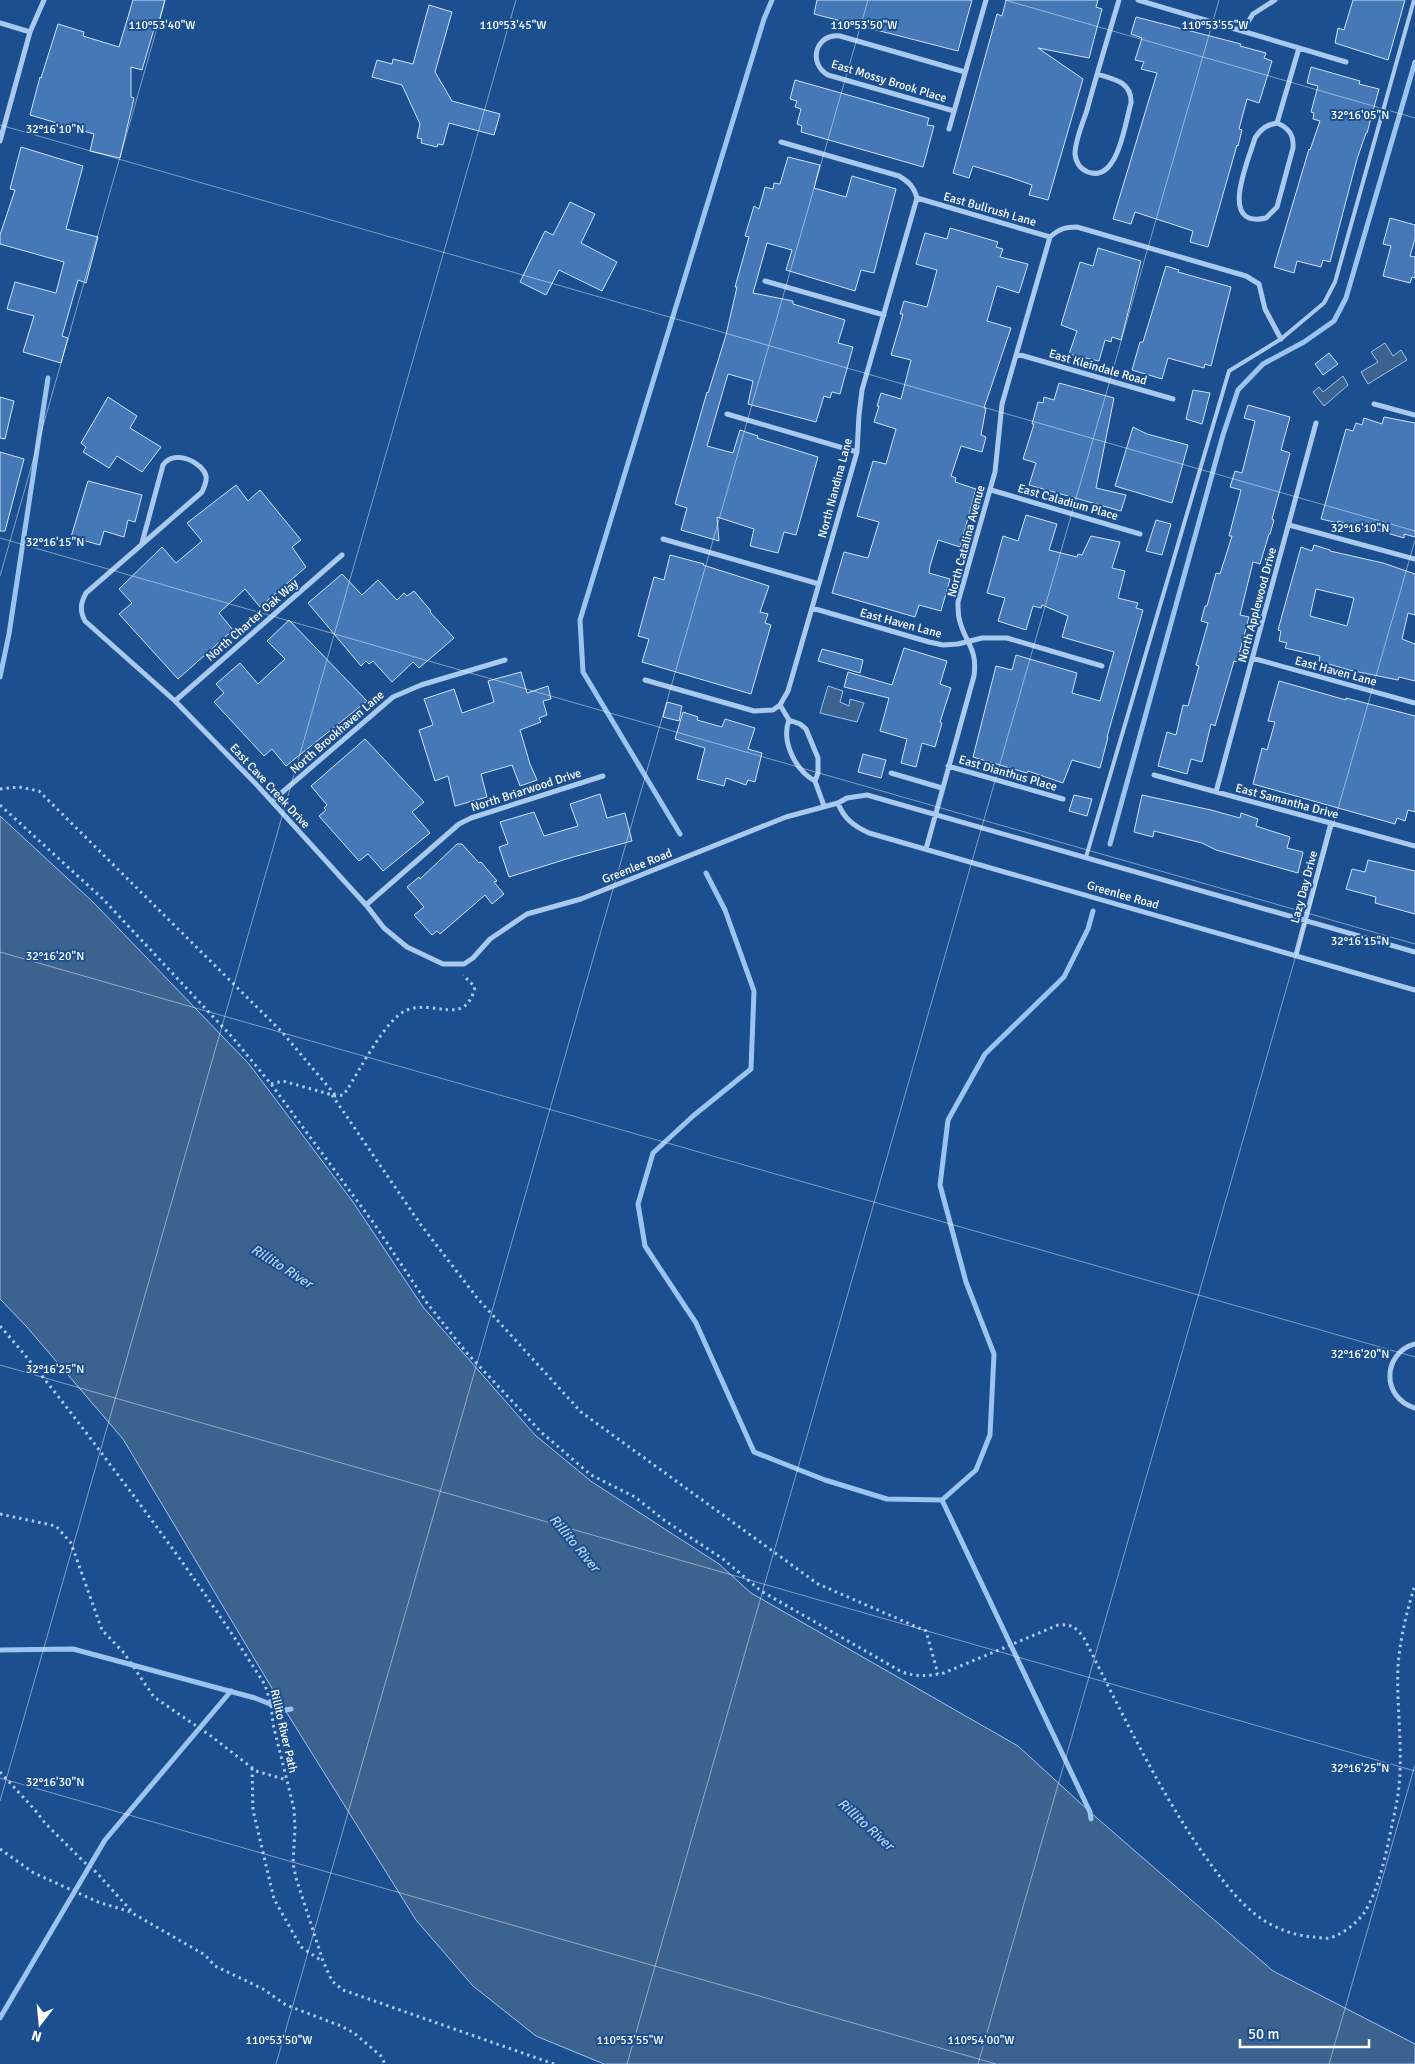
<svg xmlns="http://www.w3.org/2000/svg" width="1415" height="2064" font-family="Signika,sans-serif">
	<rect width="100%" height="100%" fill="#1b4f8f"/>
	<path fill="#3c6290" stroke="#9cc4f0" d="M 1385,343 L 1393,356 L 1401,350 L 1407,360 L 1368,384 L 1361,372 L 1378,362 L 1371,352 Z
		M 1343,376 L 1348,385 L 1324,406 L 1313,392 L 1319,387 L 1323,392 Z
		M 828,686 L 843,691 L 840,702 L 849,706 L 850,699 L 864,703 L 857,722 L 820,713 Z
		M 0,816 L 93,902 L 249,1064 L 353,1202 L 423,1307 L 535,1435 L 592,1482 L 719,1564 L 751,1593 L 1018,1746 L 1090,1812 L 1273,1971 L 1415,2044 L 1415,2064 L 604,2064 L 536,2036 L 473,1986 L 416,1920 L 285,1710 L 123,1439 L 26,1326 L 0,1299 Z"/>
	<g fill="none" stroke-linecap="round" stroke-linejoin="round">
		<path stroke="#9cc4f0" stroke-width="5" d="M 0,677 L 9,634 L 48,378
			M 680,834 L 583,672 L 580,620 L 764,19 L 772,0
			M 1110,844 L 1223,435 L 1238,390 L 1263,364 L 1304,342 L 1334,321 L 1346,298 L 1415,62
			M 706,873 L 725,910 L 754,991 L 751,1069 L 693,1116 L 653,1153 L 638,1204 L 645,1246 L 696,1323 L 754,1452 L 825,1480 L 887,1499 L 942,1500 L 976,1470 L 990,1435 L 994,1354 L 966,1282 L 940,1185 L 948,1120 L 985,1054 L 1064,977 L 1088,929 L 1093,911
			M 942,1500 L 1090,1812 L 1091,1819
			M 0,1650 L 73,1649 L 255,1698 L 285,1710 L 291,1709
			M 0,2018 L 105,1840 L 231,1691"/>
	</g>
	<path fill="#4478b7" stroke="#cfe3fa" fill-rule="evenodd" d="M 133,0 L 165,0 L 157,30 L 154,29 L 142,70 L 131,67 L 131,97 L 134,98 L 120,158 L 90,151 L 94,134 L 30,115 L 40,77 L 41,78 L 58,24 L 84,32 L 83,36 L 119,47 Z
		M 817,0 L 972,0 L 958,51 L 814,14 Z
		M 1006,0 L 1098,0 L 1096,7 L 1102,9 L 1089,58 L 1038,48 L 1083,79 L 1048,200 L 1029,195 L 1032,185 L 1009,177 L 973,166 L 969,178 L 953,173 L 997,14 L 1002,16 Z
		M 1353,0 L 1405,0 L 1388,60 L 1335,43 L 1338,28 L 1344,30 Z
		M 429,5 L 452,12 L 435,72 L 452,101 L 500,114 L 494,135 L 449,123 L 443,145 L 438,144 L 437,147 L 421,143 L 422,139 L 417,138 L 420,124 L 402,85 L 372,77 L 377,60 L 392,64 L 393,59 L 413,64 Z
		M 1136,17 L 1241,44 L 1240,46 L 1266,53 L 1264,58 L 1272,61 L 1259,103 L 1247,99 L 1239,129 L 1242,130 L 1238,146 L 1237,145 L 1208,247 L 1190,242 L 1193,231 L 1135,212 L 1131,224 L 1113,219 L 1157,73 L 1141,69 L 1144,62 L 1135,60 L 1142,38 L 1131,34 Z
		M 1311,67 L 1360,81 L 1359,84 L 1379,89 L 1367,133 L 1366,133 L 1357,159 L 1330,262 L 1323,260 L 1321,267 L 1297,261 L 1294,273 L 1274,267 L 1309,149 L 1310,150 L 1320,121 L 1313,119 L 1314,113 L 1311,112 L 1318,86 L 1307,83 Z
		M 795,80 L 929,118 L 927,125 L 934,126 L 923,167 L 801,132 L 802,126 L 797,124 L 801,109 L 795,107 L 797,101 L 790,99 Z
		M 21,147 L 83,166 L 66,229 L 98,237 L 86,283 L 78,280 L 62,336 L 68,338 L 61,363 L 23,352 L 34,316 L 7,309 L 15,282 L 56,293 L 64,262 L 0,244 L 0,235 L 15,190 L 10,189 Z
		M 788,157 L 820,165 L 814,188 L 846,197 L 852,176 L 896,189 L 874,273 L 861,270 L 855,291 L 786,270 L 792,250 L 767,243 L 753,293 L 793,301 L 793,304 L 845,320 L 838,343 L 853,347 L 840,394 L 832,392 L 830,398 L 824,396 L 816,422 L 748,404 L 753,381 L 728,374 L 707,446 L 733,453 L 740,430 L 758,436 L 757,438 L 818,457 L 796,535 L 784,532 L 778,553 L 750,546 L 754,529 L 717,517 L 719,541 L 681,530 L 687,508 L 675,504 L 707,392 L 708,393 L 726,335 L 737,287 L 735,287 L 749,237 L 745,236 L 754,206 L 759,209 L 765,187 L 773,189 L 774,183 L 780,184 Z
		M 570,202 L 595,214 L 581,243 L 617,262 L 602,291 L 559,270 L 546,295 L 520,282 L 545,231 L 553,235 Z
		M 1390,218 L 1415,225 L 1415,239 L 1410,256 L 1415,257 L 1415,278 L 1412,277 L 1410,283 L 1383,276 L 1391,246 L 1383,244 Z
		M 950,228 L 998,242 L 996,247 L 1003,249 L 1000,257 L 1028,264 L 1019,293 L 997,286 L 987,321 L 1011,328 L 984,408 L 986,408 L 981,435 L 986,437 L 982,452 L 961,446 L 951,476 L 956,478 L 955,482 L 976,489 L 960,547 L 938,540 L 930,566 L 929,573 L 950,579 L 941,611 L 919,605 L 915,617 L 832,593 L 844,552 L 868,558 L 879,522 L 857,516 L 873,461 L 886,464 L 896,429 L 874,422 L 879,406 L 877,406 L 881,393 L 901,399 L 911,360 L 891,355 L 903,314 L 900,314 L 904,301 L 927,307 L 937,270 L 916,264 L 925,233 L 947,239 Z
		M 1098,248 L 1141,261 L 1121,340 L 1112,337 L 1111,342 L 1105,340 L 1099,361 L 1069,354 L 1077,331 L 1061,325 L 1080,262 L 1093,266 Z
		M 1166,266 L 1179,270 L 1178,272 L 1231,287 L 1211,366 L 1205,364 L 1204,368 L 1168,358 L 1162,379 L 1132,370 L 1140,342 L 1143,342 Z
		M 1329,353 L 1338,364 L 1323,375 L 1315,364 Z
		M 1059,383 L 1114,398 L 1096,488 L 1126,495 L 1121,511 L 1029,485 L 1036,463 L 1023,459 L 1034,424 L 1032,424 L 1038,402 L 1043,403 L 1044,397 L 1054,400 Z
		M 1193,390 L 1210,393 L 1202,424 L 1186,419 Z
		M 0,397 L 14,401 L 5,439 L 0,438 Z
		M 108,397 L 137,416 L 130,428 L 161,447 L 142,472 L 117,456 L 109,468 L 83,452 L 86,447 L 81,443 Z
		M 1248,405 L 1290,417 L 1281,450 L 1290,453 L 1272,519 L 1274,520 L 1270,534 L 1269,534 L 1260,564 L 1253,562 L 1240,615 L 1249,617 L 1237,662 L 1234,661 L 1215,726 L 1211,724 L 1202,762 L 1191,759 L 1187,774 L 1158,766 L 1167,732 L 1176,735 L 1183,705 L 1188,706 L 1199,666 L 1196,665 L 1208,623 L 1201,621 L 1205,606 L 1207,606 L 1216,573 L 1220,574 L 1232,536 L 1229,536 L 1241,490 L 1230,487 L 1235,471 L 1242,473 L 1255,421 L 1244,418 Z
		M 1384,417 L 1415,423 L 1415,537 L 1404,534 L 1404,538 L 1373,529 L 1373,532 L 1338,521 L 1338,523 L 1321,519 L 1346,429 L 1353,431 L 1356,423 L 1362,425 L 1364,418 L 1382,424 Z
		M 1133,427 L 1147,434 L 1188,445 L 1172,503 L 1115,486 Z
		M 0,452 L 24,459 L 5,531 L 0,531 Z
		M 88,481 L 142,495 L 135,522 L 128,520 L 124,537 L 104,531 L 100,545 L 71,537 Z
		M 236,485 L 248,501 L 260,490 L 301,540 L 292,547 L 306,567 L 260,607 L 245,589 L 219,613 L 233,630 L 178,679 L 119,614 L 132,603 L 119,589 L 162,547 L 176,563 L 202,541 L 187,523 Z
		M 1026,515 L 1057,524 L 1049,550 L 1077,557 L 1078,554 L 1082,555 L 1091,536 L 1120,542 L 1112,568 L 1125,571 L 1118,598 L 1138,603 L 1136,608 L 1143,610 L 1107,737 L 1108,737 L 1100,768 L 1072,760 L 1063,783 L 1028,771 L 1027,773 L 973,757 L 996,666 L 1012,670 L 1016,655 L 1077,673 L 1072,693 L 1100,701 L 1114,652 L 1062,637 L 1068,616 L 1042,605 L 1041,608 L 1033,606 L 1026,630 L 998,621 L 1005,598 L 987,593 L 1003,536 L 1018,541 Z
		M 1156,520 L 1171,524 L 1162,555 L 1146,551 Z
		M 1314,545 L 1330,550 L 1330,551 L 1383,563 L 1415,574 L 1415,615 L 1408,613 L 1402,639 L 1415,644 L 1415,681 L 1399,677 L 1398,680 L 1349,670 L 1319,661 L 1320,656 L 1285,648 L 1287,643 L 1279,641 L 1281,631 L 1278,630 L 1301,547 L 1312,551 ZM 1316,589 L 1354,598 L 1347,626 L 1310,616 Z
		M 670,555 L 704,564 L 703,565 L 769,586 L 760,612 L 768,614 L 765,623 L 771,625 L 751,694 L 642,662 L 649,639 L 638,636 L 654,577 L 664,580 Z
		M 342,574 L 362,595 L 378,580 L 397,600 L 404,593 L 407,596 L 414,591 L 431,611 L 430,612 L 454,638 L 419,668 L 413,662 L 392,682 L 373,661 L 369,664 L 366,661 L 361,666 L 308,603 Z
		M 289,620 L 367,701 L 286,766 L 272,749 L 264,756 L 214,702 L 224,693 L 216,684 L 240,663 L 258,684 L 285,659 L 267,641 Z
		M 904,648 L 947,661 L 940,684 L 951,688 L 940,722 L 942,723 L 935,747 L 922,743 L 916,767 L 901,763 L 907,739 L 880,731 L 889,698 L 844,687 L 848,672 L 892,685 Z
		M 822,649 L 863,660 L 860,673 L 818,661 Z
		M 521,672 L 527,693 L 548,686 L 551,699 L 543,701 L 547,715 L 539,718 L 541,722 L 520,730 L 530,764 L 537,780 L 520,786 L 512,765 L 481,774 L 487,797 L 455,806 L 448,776 L 435,781 L 419,730 L 433,725 L 424,699 L 454,689 L 462,713 L 494,702 L 488,681 Z
		M 1279,681 L 1346,700 L 1346,698 L 1415,716 L 1415,812 L 1408,810 L 1405,821 L 1397,818 L 1395,824 L 1253,784 L 1262,748 L 1267,750 L 1275,722 L 1268,721 Z
		M 667,702 L 682,706 L 679,721 L 663,717 Z
		M 683,712 L 698,717 L 697,720 L 722,727 L 725,719 L 755,728 L 748,749 L 762,753 L 755,782 L 748,780 L 746,785 L 726,778 L 724,786 L 697,779 L 705,748 L 675,739 Z
		M 365,739 L 424,802 L 412,812 L 430,833 L 383,871 L 368,854 L 359,861 L 319,816 L 326,810 L 324,808 L 327,805 L 311,786 Z
		M 863,754 L 886,760 L 881,778 L 858,772 Z
		M 600,794 L 607,818 L 625,813 L 632,841 L 573,857 L 509,877 L 499,847 L 508,844 L 500,822 L 534,812 L 544,836 L 578,826 L 570,804 Z
		M 1074,795 L 1092,799 L 1087,816 L 1069,811 Z
		M 1142,795 L 1211,810 L 1240,818 L 1241,813 L 1258,819 L 1256,826 L 1290,837 L 1287,848 L 1303,852 L 1298,873 L 1216,850 L 1202,843 L 1154,831 L 1153,837 L 1134,832 Z
		M 457,844 L 462,844 L 479,863 L 481,862 L 497,881 L 494,882 L 504,894 L 492,904 L 485,895 L 440,934 L 437,931 L 432,935 L 414,915 L 424,907 L 407,887 L 419,877 L 420,879 Z
		M 1368,860 L 1415,871 L 1415,914 L 1375,903 L 1376,897 L 1346,889 L 1352,869 L 1365,872 Z"/>
	<g fill="none" stroke-linecap="round" stroke-linejoin="round">
		<path stroke="#a9c9ee" stroke-width="3" stroke-dasharray="2.5 4" stroke-linecap="butt" d="M 0,789 L 19,787 L 39,791 L 282,1032 L 336,1096
			M 0,805 L 103,899 L 233,1038 L 271,1084 L 375,1225 L 427,1303 L 466,1352 L 541,1432 L 591,1475 L 635,1497 L 664,1520 L 723,1559 L 761,1591 L 902,1672 C 917,1677 928,1676 944,1673 L 1058,1625 C 1071,1624 1076,1627 1084,1638 C 1121,1711 1157,1787 1204,1855 C 1221,1878 1238,1903 1262,1919 C 1276,1929 1297,1936 1313,1937 C 1318,1937 1325,1939 1329,1938 C 1342,1935 1357,1923 1364,1913 C 1381,1887 1388,1842 1395,1811 C 1406,1763 1396,1715 1398,1666 C 1400,1639 1407,1610 1415,1585
			M 271,1084 L 283,1081 L 336,1096 L 343,1095 L 347,1090 C 359,1071 387,1017 407,1010 C 435,999 465,1028 475,987 L 463,975
			M 332,1095 L 421,1225 L 478,1299 L 581,1412 L 818,1584 L 926,1631 L 938,1674
			M 0,1326 C 38,1369 72,1414 106,1459 C 162,1533 216,1607 265,1685 L 271,1704 L 273,1724 L 294,1809 L 295,1828 L 293,1863 L 296,1878 L 323,1961 L 332,1981 L 343,1990 L 554,2064
			M 0,1514 L 56,1526 L 71,1543 L 102,1630 L 124,1653 L 154,1697 L 211,1736 L 256,1771 L 287,1780
			M 252,1768 L 253,1810 L 274,1899 L 301,1947 L 322,1961
			M 0,1772 L 35,1810 L 45,1823 L 84,1862 L 96,1872 L 134,1914 L 205,1955 L 215,1966 L 263,1989 L 286,2005 L 341,2026 L 354,2033 L 381,2056 L 385,2064
			M 0,1849 L 34,1873 L 98,1902 L 134,1913"/>
		<path stroke="#a9c9ee" stroke-width="4" d="M 1086,857 L 1229,371 L 1281,339 L 1324,303 L 1335,282 L 1414,0"/>
		<path stroke="#a9c9ee" stroke-width="5" d="M 1138,0 L 1242,31 L 1253,14 L 1275,0
			M 0,23 L 30,32
			M 1242,31 L 1346,62
			M 1097,74 C 1114,79 1132,82 1131,103 C 1125,123 1118,183 1088,172 C 1080,169 1076,163 1075,154 C 1075,140 1083,123 1087,110 C 1097,73 1108,37 1119,0
			M 954,111 L 828,75 C 807,63 816,33 840,36 L 965,72
			M 1277,123 C 1289,128 1294,135 1293,148 L 1277,207 L 1266,218 C 1217,229 1249,159 1255,138 C 1261,129 1266,125 1277,123 Z
			M 1277,123 L 1299,48
			M 949,129 L 986,0
			M 0,141 L 30,32 L 44,0
			M 781,142 L 899,176 C 909,182 914,187 917,198 L 1050,237 C 1059,229 1065,227 1077,227 L 1246,276 L 1259,284 L 1265,309 L 1281,339
			M 765,281 L 884,315
			M 1017,354 L 1173,399
			M 1374,404 L 1415,415
			M 727,414 L 857,452
			M 991,490 L 1140,534
			M 1289,525 L 1415,559
			M 663,539 L 819,584
			M 142,543 L 163,465 C 175,448 203,463 206,476 C 207,482 204,487 202,492 L 86,593 C 80,604 80,611 85,621 L 175,701 L 255,783 L 366,905 L 384,928 L 407,947 L 443,964 L 464,964 L 473,958 L 490,939 L 527,914 L 581,899 L 786,817 L 838,803 L 847,798 L 867,795 L 1415,952
			M 812,608 L 929,642 L 943,645 L 958,644 L 982,638 L 1007,638 L 1102,666
			M 1252,658 L 1415,703
			M 645,680 L 754,711 L 773,710 L 780,705
			M 175,701 L 342,555
			M 789,720 L 800,724 L 806,729 L 818,758 L 818,773 L 815,781 L 824,806
			M 948,766 L 1063,799
			M 891,773 L 942,788
			M 1154,775 L 1415,846
			M 815,781 C 795,770 781,741 789,720 L 780,705 L 788,691 L 857,452 L 859,415 L 862,390 L 917,198
			M 1216,792 L 1316,423
			M 272,801 L 393,697 L 421,685 L 505,660
			M 838,803 C 844,819 854,826 869,833 L 1415,990
			M 926,849 L 974,676 C 978,647 964,642 959,618 C 958,613 958,607 958,602 L 995,472 L 1002,404 L 1050,237
			M 366,905 L 459,824 L 471,818 L 603,776
			M 1296,955 L 1331,823
			M 1415,1344 C 1382,1353 1381,1398 1415,1408"/>
	</g>
	<path fill="none" stroke="#fff" stroke-width="1" stroke-opacity="0.45" d="M 1005,0 L 1415,118M 0,125 L 1415,531M 0,538 L 1415,944M 0,576 L 165,0M 0,952 L 1415,1357M 0,1365 L 1415,1771M 0,1778 L 996,2064M 0,1801 L 516,0M 276,2064 L 868,0M 627,2064 L 1219,0M 978,2064 L 1415,540M 1329,2064 L 1415,1765"/>
	<g text-anchor="middle" stroke-width="4" stroke-linejoin="round" paint-order="stroke">
		<g font-size="12" fill="#fff" stroke="#1b4f8f">
			<text transform="translate(889 81) rotate(17)" y="4">East Mossy Brook Place</text>
			<text transform="translate(990 209) rotate(16)" y="4">East Bullrush Lane</text>
			<text transform="translate(1098 367) rotate(16)" y="4">East Kleindale Road</text>
			<text transform="translate(835 488) rotate(-75)" y="4">North Nandina Lane</text>
			<text transform="translate(1068 502) rotate(16)" y="4">East Caladium Place</text>
			<text transform="translate(966 541) rotate(-75)" y="4">North Catalina Avenue</text>
			<text transform="translate(1257 605) rotate(-75)" y="4">North Applewood Drive</text>
			<text transform="translate(252 620) rotate(-41)" y="4">North Charter Oak Way</text>
			<text transform="translate(901 623) rotate(15)" y="4">East Haven Lane</text>
			<text transform="translate(1336 671) rotate(15)" y="4">East Haven Lane</text>
			<text transform="translate(337 732) rotate(-41)" y="4">North Brookhaven Lane</text>
			<text transform="translate(1008 773) rotate(16)" y="4">East Dianthus Place</text>
			<text transform="translate(270 786) rotate(47)" y="4">East Cave Creek Drive</text>
			<text transform="translate(526 790) rotate(-18)" y="4">North Briarwood Drive</text>
			<text transform="translate(1287 801) rotate(15)" y="4">East Samantha Drive</text>
			<text transform="translate(637 866) rotate(-22)" y="4">Greenlee Road</text>
			<text transform="translate(1304 887) rotate(-75)" y="4">Lazy Day Drive</text>
			<text transform="translate(1123 895) rotate(16)" y="4">Greenlee Road</text>
			<text transform="translate(284 1731) rotate(77)" y="4">Rillito River Path</text>
		</g>
		<g font-size="14" font-style="italic" fill="#b5d3f5" stroke="#1b4f8f">
			<text transform="translate(282 1266) rotate(32)" y="5">Rillito River</text>
			<text transform="translate(575 1543) rotate(50)" y="5">Rillito River</text>
			<text transform="translate(866 1824) rotate(42)" y="5">Rillito River</text>
		</g>
	</g>
	<g font-size="12" text-anchor="middle" fill="#fff" stroke="#1b4f8f" stroke-width="4" stroke-linejoin="round" paint-order="stroke">
		<text x="162" y="29">110°53'40"W</text>
		<text x="513" y="29">110°53'45"W</text>
		<text x="864" y="29">110°53'50"W</text>
		<text x="1215" y="29">110°53'55"W</text>
		<text x="1360" y="119">32°16'05"N</text>
		<text x="55" y="133">32°16'10"N</text>
		<text x="1360" y="532">32°16'10"N</text>
		<text x="55" y="546">32°16'15"N</text>
		<text x="1360" y="945">32°16'15"N</text>
		<text x="55" y="960">32°16'20"N</text>
		<text x="1360" y="1358">32°16'20"N</text>
		<text x="55" y="1373">32°16'25"N</text>
		<text x="1360" y="1772">32°16'25"N</text>
		<text x="55" y="1786">32°16'30"N</text>
		<text x="279" y="2044">110°53'50"W</text>
		<text x="630" y="2044">110°53'55"W</text>
		<text x="981" y="2044">110°54'00"W</text>
	</g>
	<g transform="translate(40 2024) rotate(196)" stroke="#1b4f8f" stroke-width="4" paint-order="stroke">
	<path d="M0-4L9 19L0 12L-9 19Z" fill="#ffffff"/>
	<text y="-8" font-size="14" font-weight="bold" text-anchor="middle" fill="#ffffff">N</text>
	</g>
	<path d="M1240 2039v8h129v-8" fill="none" stroke="#ffffff" stroke-width="2.5"/>
	<text x="1248" y="2039" font-size="15" fill="#ffffff" stroke="#1b4f8f" stroke-width="4" paint-order="stroke">50 m</text>
</svg>
